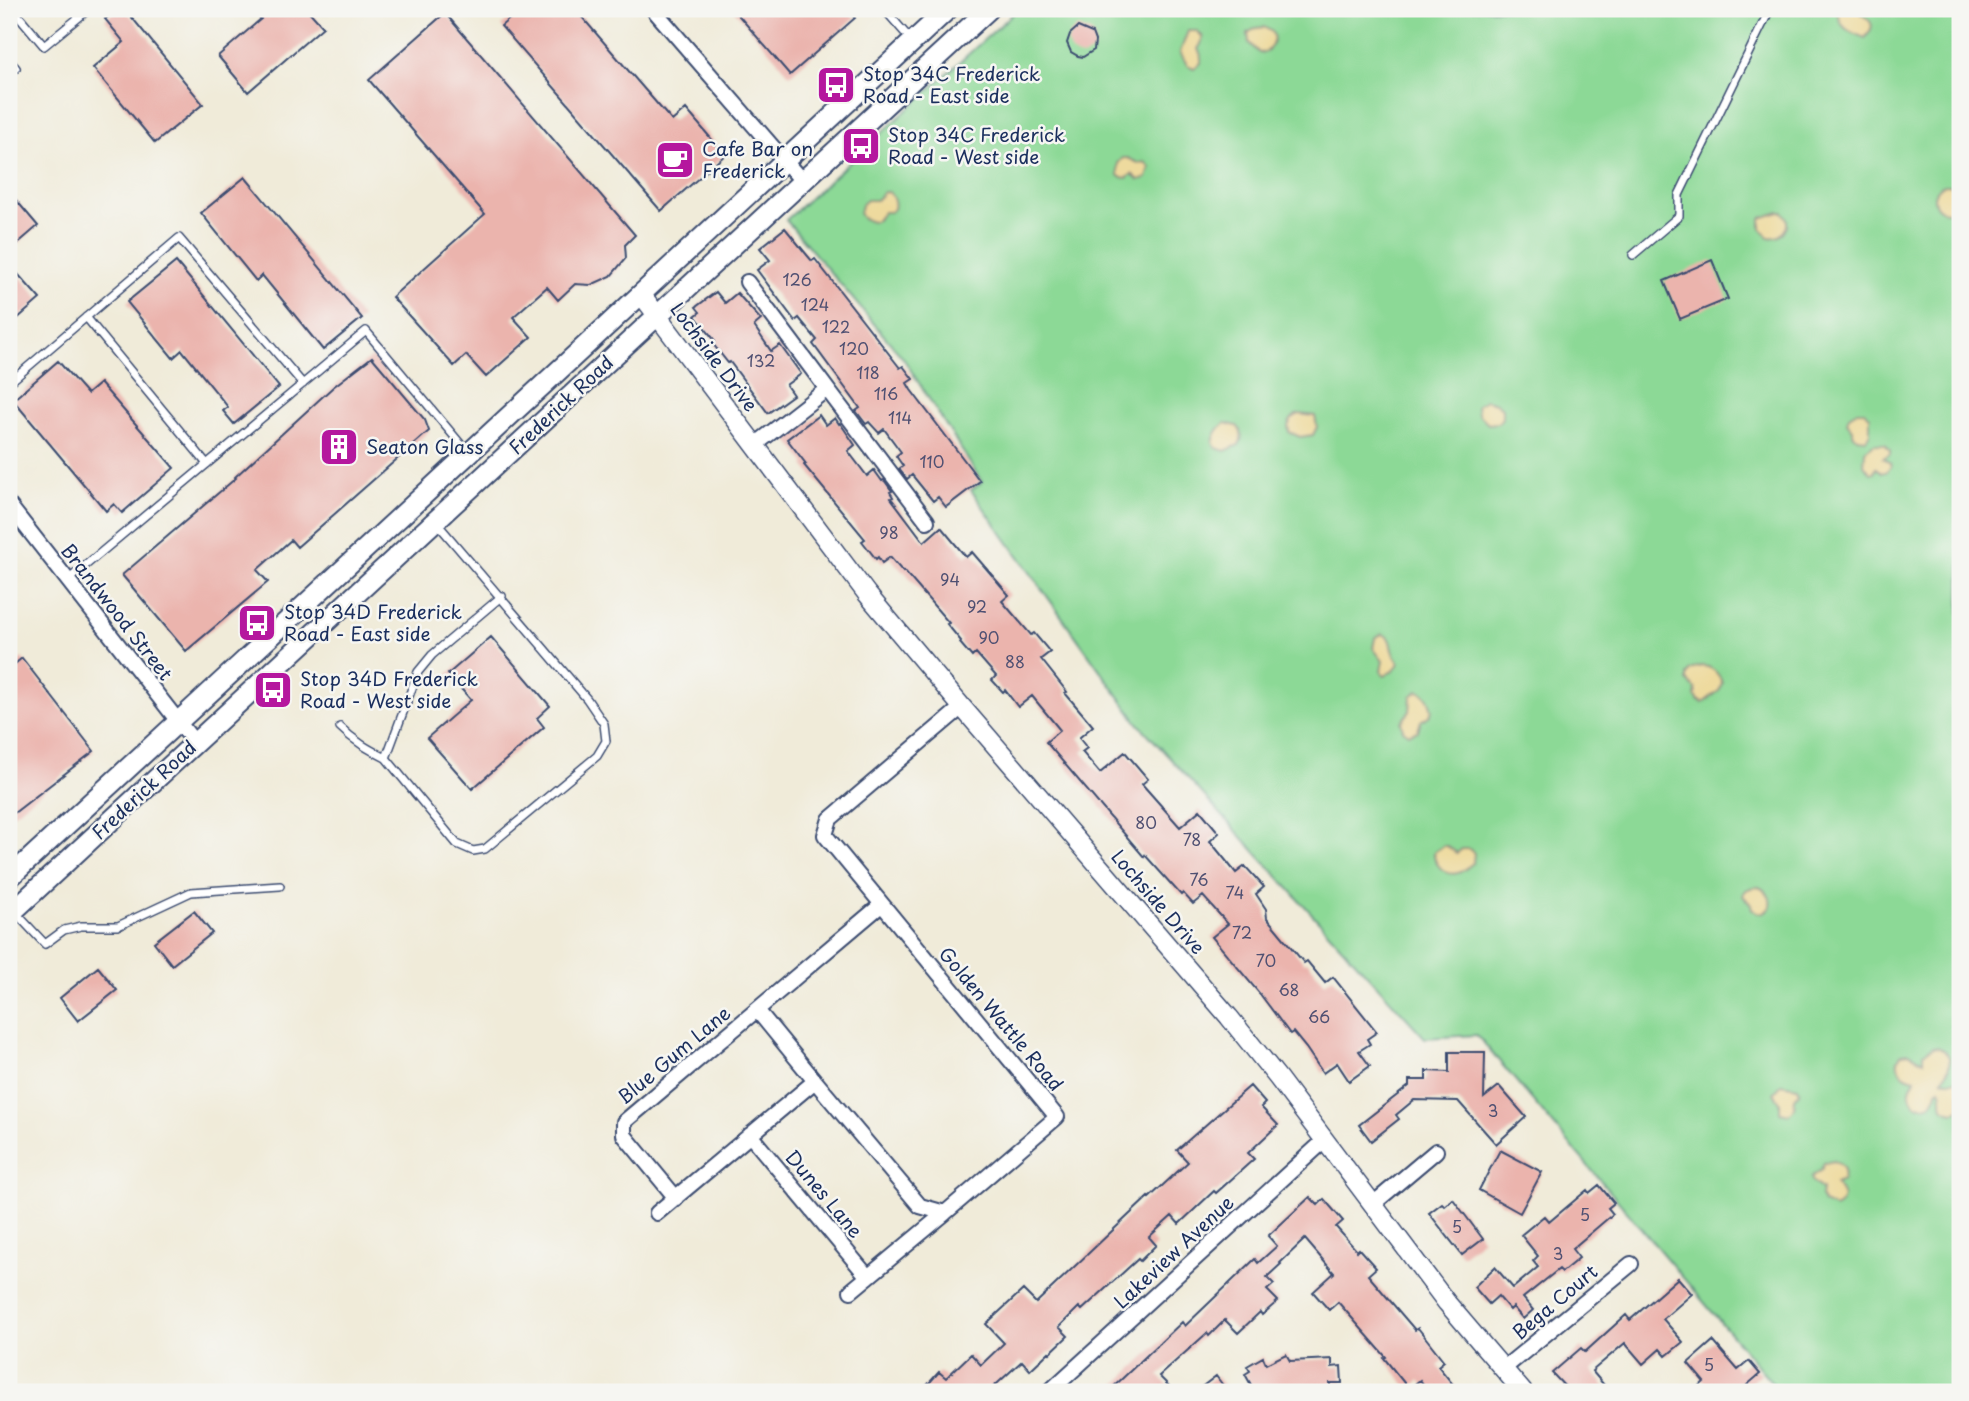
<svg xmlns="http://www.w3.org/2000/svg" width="1969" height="1401" font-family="'Playpen Sans',sans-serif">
	<rect width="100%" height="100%" fill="#f6f6f2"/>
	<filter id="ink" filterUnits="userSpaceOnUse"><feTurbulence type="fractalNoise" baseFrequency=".0143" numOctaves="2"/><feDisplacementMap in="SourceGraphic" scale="14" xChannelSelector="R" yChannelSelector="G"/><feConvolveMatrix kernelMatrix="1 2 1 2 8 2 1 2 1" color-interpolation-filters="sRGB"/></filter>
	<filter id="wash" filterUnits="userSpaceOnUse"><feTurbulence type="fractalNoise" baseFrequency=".00686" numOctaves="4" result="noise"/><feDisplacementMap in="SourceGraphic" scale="28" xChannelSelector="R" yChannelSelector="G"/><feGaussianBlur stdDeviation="1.57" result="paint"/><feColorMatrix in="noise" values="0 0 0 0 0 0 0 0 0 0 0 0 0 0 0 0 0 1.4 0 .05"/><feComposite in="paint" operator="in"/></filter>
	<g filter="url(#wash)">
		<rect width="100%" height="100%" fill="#f0ebd9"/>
		<path fill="#8cd996" stroke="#54847a" stroke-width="2" d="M 1018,9 L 1960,9 L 1960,1392 L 1780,1392 L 1477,1035 L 1425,1038 L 1138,723 L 971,490 L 982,482 L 903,358 L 786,220 Z"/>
		<path fill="#eeda9e" stroke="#84847e" stroke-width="2" d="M 1838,9 L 1857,9 C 1864,19 1881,21 1865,38 C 1849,32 1838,28 1838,9 Z
			M 1264,27 L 1272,32 C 1277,42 1269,53 1259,53 L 1249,43 L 1248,33 L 1256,28 Z
			M 1188,31 L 1197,31 L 1203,37 L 1201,44 L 1198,49 L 1201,55 L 1201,63 L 1194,68 L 1187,65 L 1180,52 Z
			M 1123,158 L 1128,158 L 1138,163 L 1145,162 L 1150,167 L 1147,178 L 1139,180 L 1132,174 L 1127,178 L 1120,177 L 1118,175 L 1118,163 Z
			M1934 198a13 13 0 1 1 26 0a13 13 0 1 1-26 0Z
			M 884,192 L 889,192 C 893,197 896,202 894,209 L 890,212 L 884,212 L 877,220 L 872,222 L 862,218 L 859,213 L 861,205 L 867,200 L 876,200 Z
			M 1779,212 L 1783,212 L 1787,219 L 1787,226 C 1783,235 1778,239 1768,237 L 1761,228 L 1761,218 Z
			M 1486,400 L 1496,403 L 1502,408 L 1502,418 L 1498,423 L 1488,424 L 1478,414 L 1477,405 Z
			M 1857,411 L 1864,411 L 1870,416 L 1870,433 L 1866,439 L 1857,438 L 1853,434 L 1853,429 L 1847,422 L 1849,416 Z
			M 1299,414 L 1315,416 L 1317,427 L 1313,435 L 1300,437 L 1289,432 L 1288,426 C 1290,420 1293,416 1299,414 Z
			M 1225,423 L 1237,426 C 1243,432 1243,438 1239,445 L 1225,451 L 1216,448 L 1213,443 C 1214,435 1219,427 1225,423 Z
			M 1874,444 L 1885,444 L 1890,450 L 1890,454 L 1883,458 L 1890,463 L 1891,467 L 1886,472 L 1882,472 L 1876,468 L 1874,473 L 1871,473 L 1864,465 L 1865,451 Z
			M 1382,634 C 1391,637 1390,642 1392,650 C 1393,654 1397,658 1399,663 L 1394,671 L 1384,675 L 1381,671 L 1383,661 L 1373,648 L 1375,638 Z
			M 1701,666 C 1711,666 1718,672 1722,682 L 1720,690 L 1703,703 L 1697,700 L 1695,696 L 1696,689 L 1687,681 L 1687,675 L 1690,670 Z
			M 1418,691 C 1427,692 1430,703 1432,710 L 1430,715 L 1421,721 L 1418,731 L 1409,734 L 1403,730 L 1401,722 L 1410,711 L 1411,696 Z
			M 1443,846 L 1447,846 L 1457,853 L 1462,849 L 1469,849 L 1474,853 L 1473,863 C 1469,866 1463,872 1458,873 C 1445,877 1433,863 1434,852 Z
			M 1759,887 C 1768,891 1773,900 1769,909 C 1763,914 1758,914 1752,909 L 1751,904 L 1743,896 C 1744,888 1752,887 1759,887 Z
			M 1933,1047 C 1953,1048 1953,1067 1942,1079 L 1947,1081 L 1960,1080 L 1960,1108 L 1954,1112 C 1935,1110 1946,1099 1940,1089 L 1937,1091 C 1936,1104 1928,1108 1915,1105 C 1907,1094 1909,1089 1915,1079 C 1903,1077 1892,1067 1901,1054 L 1909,1053 L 1924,1061 L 1924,1053 Z
			M 1782,1084 L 1798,1087 L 1800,1092 L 1795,1098 L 1794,1109 L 1789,1114 L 1780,1112 L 1780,1102 L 1774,1093 Z
			M 1834,1161 L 1842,1166 L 1844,1170 L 1843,1180 L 1835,1183 C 1841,1191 1849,1201 1834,1208 L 1823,1203 L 1821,1197 L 1822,1189 C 1817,1185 1810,1184 1812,1176 L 1821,1170 L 1824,1163 Z"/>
		<g id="blocks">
			<path fill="#ebb4ad" d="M 118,9 L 125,9 L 203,104 L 155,143 L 93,68 L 124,42 L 105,19 Z
				M 252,9 L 307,9 L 323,27 L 248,92 L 218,56 L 261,19 Z
				M 521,9 L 575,9 L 672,121 L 686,109 L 725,155 L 661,211 L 501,26 Z
				M 733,9 L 847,9 L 855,18 L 790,75 Z
				M 445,13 L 635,235 L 625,245 L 626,258 L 611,276 L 591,285 L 575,284 L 558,300 L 547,287 L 513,317 L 531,337 L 486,377 L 466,355 L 454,366 L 392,297 L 485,214 L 369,80 Z
				M 1078,27 L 1092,33 L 1095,41 L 1094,50 L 1083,57 L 1078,56 L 1071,52 L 1067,43 L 1070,34 Z
				M 245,177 L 362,318 L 323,350 L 262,275 L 256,281 L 201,213 Z
				M 16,200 L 38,226 L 9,251 L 9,207 Z
				M 785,228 L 807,255 L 812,261 L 815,259 L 900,368 L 903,366 L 913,379 L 907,383 L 911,390 L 980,481 L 946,507 L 938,497 L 933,501 L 912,475 L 907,479 L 899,469 L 903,466 L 896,456 L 901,452 L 884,429 L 879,433 L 869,422 L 866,424 L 856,411 L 860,408 L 813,344 L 817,340 L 799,318 L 795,321 L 757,270 L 770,260 L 760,248 Z
				M 1712,260 L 1728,299 L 1680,319 L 1664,281 Z
				M 176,262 L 279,387 L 234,424 L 223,411 L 228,407 L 182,350 L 173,358 L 127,302 Z
				M 9,264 L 40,299 L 9,326 Z
				M 716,292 L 725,303 L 737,293 L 761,320 L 754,326 L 771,351 L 780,345 L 801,374 L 786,385 L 793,395 L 768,413 L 730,362 L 728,363 L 713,344 L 715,342 L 713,338 L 695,316 L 700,312 L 696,307 Z
				M 372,357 L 425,420 L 429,431 L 297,547 L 291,540 L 257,570 L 268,582 L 186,651 L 122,575 L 236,478 L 235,477 L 333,387 Z
				M 58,361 L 87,394 L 100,383 L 174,468 L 122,513 L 114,504 L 106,511 L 13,400 Z
				M 819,415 L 826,425 L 835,418 L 839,424 L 840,423 L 855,445 L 848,451 L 867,476 L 874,470 L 882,481 L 884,480 L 892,491 L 890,492 L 893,497 L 891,498 L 924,542 L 941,527 L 966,557 L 972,552 L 1009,595 L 1002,601 L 1031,635 L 1034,633 L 1050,652 L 1041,659 L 1067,692 L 1065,693 L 1093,726 L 1079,738 L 1087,748 L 1082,752 L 1100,773 L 1125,752 L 1148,779 L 1142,784 L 1180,827 L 1200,810 L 1219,833 L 1210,841 L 1236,873 L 1245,866 L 1264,887 L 1256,894 L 1266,909 L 1267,918 L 1304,963 L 1307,961 L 1325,983 L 1333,977 L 1377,1032 L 1367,1039 L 1370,1044 L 1359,1051 L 1370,1066 L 1349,1081 L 1337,1063 L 1323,1073 L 1306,1048 L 1293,1032 L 1290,1034 L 1260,994 L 1212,937 L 1228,924 L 1203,896 L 1193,904 L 1183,893 L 1181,895 L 1145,855 L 1144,857 L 1046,742 L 1060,730 L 1032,696 L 1018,707 L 1005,690 L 1003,692 L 992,680 L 996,676 L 976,653 L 972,657 L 960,643 L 961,641 L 947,624 L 949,623 L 904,571 L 903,572 L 890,557 L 882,563 L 878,557 L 876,559 L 862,541 L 865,539 L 804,465 L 806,464 L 787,439 Z
				M 491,637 L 550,706 L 537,718 L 544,727 L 472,789 L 427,738 L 471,700 L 448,674 Z
				M 22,658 L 94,751 L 9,817 L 9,669 Z
				M 194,911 L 212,933 L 172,965 L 154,942 Z
				M 98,967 L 117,990 L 78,1021 L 60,998 Z
				M 1449,1052 L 1485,1052 L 1484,1098 L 1499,1086 L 1526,1117 L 1496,1144 L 1458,1101 L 1414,1100 L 1396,1115 L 1399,1119 L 1371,1141 L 1359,1125 L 1409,1086 L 1409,1080 L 1426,1080 L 1426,1071 L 1449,1072 Z
				M 1250,1086 L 1265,1103 L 1261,1107 L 1278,1125 L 1248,1153 L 1254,1159 L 1216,1193 L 1214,1191 L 1179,1224 L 1172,1216 L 1149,1237 L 1156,1245 L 1140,1261 L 1138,1259 L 1082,1310 L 1079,1307 L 1059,1327 L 1068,1336 L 1050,1353 L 1049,1352 L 1030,1370 L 1022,1361 L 988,1392 L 921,1392 L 939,1372 L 946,1378 L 971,1354 L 981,1365 L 1004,1343 L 986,1324 L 1023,1290 L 1036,1303 L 1148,1197 L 1149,1198 L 1188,1162 L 1177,1150 Z
				M 1500,1150 L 1542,1172 L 1520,1213 L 1479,1190 Z
				M 1599,1185 L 1614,1203 L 1608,1208 L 1613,1214 L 1572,1249 L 1579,1258 L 1562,1272 L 1559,1269 L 1523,1298 L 1533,1310 L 1523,1319 L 1513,1307 L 1510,1310 L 1498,1296 L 1489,1304 L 1474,1287 L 1495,1267 L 1513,1288 L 1538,1267 L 1533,1261 L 1538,1256 L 1521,1235 L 1544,1216 L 1549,1222 L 1587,1190 L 1589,1193 Z
				M 1310,1197 L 1318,1205 L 1324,1199 L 1343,1221 L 1336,1227 L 1357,1251 L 1359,1249 L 1376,1268 L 1368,1275 L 1415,1330 L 1418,1328 L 1444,1361 L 1438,1366 L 1459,1392 L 1429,1392 L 1420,1380 L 1409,1389 L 1384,1358 L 1386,1357 L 1338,1302 L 1329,1310 L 1313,1292 L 1334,1273 L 1305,1239 L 1280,1263 L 1281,1264 L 1267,1277 L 1274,1284 L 1267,1290 L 1278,1301 L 1262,1315 L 1260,1312 L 1238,1333 L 1225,1320 L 1209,1336 L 1207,1333 L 1159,1376 L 1175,1392 L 1108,1392 L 1182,1322 L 1185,1326 L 1255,1259 L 1258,1263 L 1277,1246 L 1268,1236 Z
				M 1453,1199 L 1483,1239 L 1462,1255 L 1429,1213 L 1442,1203 L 1445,1206 Z
				M 1678,1278 L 1692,1294 L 1663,1319 L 1683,1342 L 1666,1356 L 1660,1349 L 1643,1364 L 1625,1343 L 1592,1371 L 1610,1392 L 1570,1392 L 1552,1373 L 1581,1348 L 1585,1352 L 1626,1315 L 1630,1320 Z
				M 1713,1341 L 1738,1370 L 1749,1361 L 1760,1374 L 1747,1385 L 1753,1392 L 1693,1392 L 1704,1382 L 1688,1363 Z
				M 1286,1354 L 1290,1361 L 1332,1359 L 1332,1367 L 1341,1366 L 1342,1383 L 1330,1383 L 1330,1392 L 1255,1392 L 1245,1374 L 1250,1371 L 1247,1366 L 1263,1357 L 1266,1364 Z
				M 1216,1376 L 1228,1392 L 1195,1392 Z"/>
		</g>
	</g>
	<g filter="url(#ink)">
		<use href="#blocks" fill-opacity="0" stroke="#3b4b70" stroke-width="2"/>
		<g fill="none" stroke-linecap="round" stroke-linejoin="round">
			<g stroke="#3b4b70" stroke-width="10">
				<path id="service" d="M 13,9 L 44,46 L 89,9
					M 884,9 L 912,41
					M 9,60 L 16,68 L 9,75
					M 1633,255 L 1679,216 L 1679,195 L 1770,9
					M 86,317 L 207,464
					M 9,383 L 179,238 L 303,384
					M 436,522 L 587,699 L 604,724 L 606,741 L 597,756 L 485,849 L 473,851 L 457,844 L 386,758 L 418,672 L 432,655 L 502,596
					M 68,580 L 366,331 L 469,454
					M 340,727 C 354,741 368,749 386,758
					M 14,911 L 45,944 L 64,930 L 81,926 L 118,926 L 191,892 L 280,886"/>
			</g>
			<g stroke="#3b4b70" stroke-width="18">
				<path id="minor" d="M 653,9 L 803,182
					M 747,282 L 827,389 L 755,445
					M 827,389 L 927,521
					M 9,505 L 195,743
					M 757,1010 L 815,1081
					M 750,1135 L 868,1277
					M 676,1198 L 624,1135 L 624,1122 L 881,905
					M 1373,1204 L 1436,1151
					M 657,1213 L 815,1081 L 920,1206 L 945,1213 L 1057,1117 L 825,835 L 830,819 L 962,707
					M 851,1291 L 945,1213
					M 1503,1369 L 1631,1264
					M 1049,1392 L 1325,1140"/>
			</g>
			<g stroke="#3b4b70" stroke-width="21">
				<path id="tertiary" d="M 641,294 L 867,594 L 962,707 L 1229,1017 L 1278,1078 L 1447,1303 L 1523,1392"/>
			</g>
			<g stroke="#3b4b70" stroke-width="23">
				<path id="secondary" d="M 9,878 L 570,360 L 948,9
					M 9,915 L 989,9"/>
			</g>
			<use href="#service" stroke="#fff" stroke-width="7"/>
			<use href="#minor" stroke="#fff" stroke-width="14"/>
			<use href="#tertiary" stroke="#fff" stroke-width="18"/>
			<use href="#secondary" stroke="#fff" stroke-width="19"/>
		</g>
	</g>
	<defs>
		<g id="bus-square" transform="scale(2.0125)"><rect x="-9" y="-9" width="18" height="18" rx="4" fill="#b5179e" stroke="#f6f6f2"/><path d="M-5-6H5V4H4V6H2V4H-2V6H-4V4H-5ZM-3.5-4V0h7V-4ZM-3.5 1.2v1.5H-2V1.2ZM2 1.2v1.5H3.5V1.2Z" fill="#fff"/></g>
		<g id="cafe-square" transform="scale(2.0125)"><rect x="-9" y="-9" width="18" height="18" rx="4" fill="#b5179e" stroke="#f6f6f2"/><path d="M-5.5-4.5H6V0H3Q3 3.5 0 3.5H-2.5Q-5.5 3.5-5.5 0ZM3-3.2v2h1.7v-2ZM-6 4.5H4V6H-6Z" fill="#fff"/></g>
		<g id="building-square" transform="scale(2.0125)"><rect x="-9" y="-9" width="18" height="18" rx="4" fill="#b5179e" stroke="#f6f6f2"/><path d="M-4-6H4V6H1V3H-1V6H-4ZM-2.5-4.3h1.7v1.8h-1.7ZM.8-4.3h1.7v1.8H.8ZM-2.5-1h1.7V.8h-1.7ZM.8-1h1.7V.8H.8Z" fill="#fff"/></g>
	</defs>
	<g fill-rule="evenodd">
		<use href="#bus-square" x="836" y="85"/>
		<use href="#bus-square" x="861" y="146"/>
		<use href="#cafe-square" x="675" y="160"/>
		<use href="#building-square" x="339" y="447"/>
		<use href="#bus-square" x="257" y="623"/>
		<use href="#bus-square" x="273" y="690"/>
	</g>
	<g text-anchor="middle" stroke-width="5" stroke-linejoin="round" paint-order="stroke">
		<g font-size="16" fill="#4f5072">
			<text x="797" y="286">126</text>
			<text x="815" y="311">124</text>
			<text x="836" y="333">122</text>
			<text x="854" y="355">120</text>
			<text x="761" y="367">132</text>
			<text x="868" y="379">118</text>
			<text x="886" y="400">116</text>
			<text x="900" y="424">114</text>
			<text x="932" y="468">110</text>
			<text x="889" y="539">98</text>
			<text x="950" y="586">94</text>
			<text x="977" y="613">92</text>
			<text x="989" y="644">90</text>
			<text x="1015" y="668">88</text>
			<text x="1146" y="829">80</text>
			<text x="1192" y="846">78</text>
			<text x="1199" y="886">76</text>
			<text x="1235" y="899">74</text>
			<text x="1242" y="939">72</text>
			<text x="1266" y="967">70</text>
			<text x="1289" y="996">68</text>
			<text x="1319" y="1023">66</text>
			<text x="1493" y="1117">3</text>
			<text x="1585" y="1221">5</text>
			<text x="1457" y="1233">5</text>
			<text x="1558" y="1260">3</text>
			<text x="1709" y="1371">5</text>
		</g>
		<g font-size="19" fill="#1b2f5e" stroke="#f6f6f2" text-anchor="start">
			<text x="863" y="81">Stop 34C Frederick<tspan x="863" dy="22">Road - East side</tspan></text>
			<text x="888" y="142">Stop 34C Frederick<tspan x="888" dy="22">Road - West side</tspan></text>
			<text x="702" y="156">Cafe Bar on<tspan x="702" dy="22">Frederick</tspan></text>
			<text x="366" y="454">Seaton Glass</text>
			<text x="284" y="619">Stop 34D Frederick<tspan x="284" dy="22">Road - East side</tspan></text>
			<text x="300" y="686">Stop 34D Frederick<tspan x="300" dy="22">Road - West side</tspan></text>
		</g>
		<g font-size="19" fill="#1b2f5e" stroke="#f6f6f2">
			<text transform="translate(714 357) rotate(53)" y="7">Lochside Drive</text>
			<text transform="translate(561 405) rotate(-43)" y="7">Frederick Road</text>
			<text transform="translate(117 612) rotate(52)" y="7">Brandwood Street</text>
			<text transform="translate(144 790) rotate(-43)" y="7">Frederick Road</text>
			<text transform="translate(1158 902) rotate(49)" y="7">Lochside Drive</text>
			<text transform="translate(1001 1019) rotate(50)" y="7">Golden Wattle Road</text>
			<text transform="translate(674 1055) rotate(-40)" y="7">Blue Gum Lane</text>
			<text transform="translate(824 1194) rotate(50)" y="7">Dunes Lane</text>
			<text transform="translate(1174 1252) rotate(-43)" y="7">Lakeview Avenue</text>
			<text transform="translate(1555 1302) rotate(-40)" y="7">Bega Court</text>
		</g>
	</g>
	<rect width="1969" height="1401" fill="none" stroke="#f6f6f2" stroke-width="35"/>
</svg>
